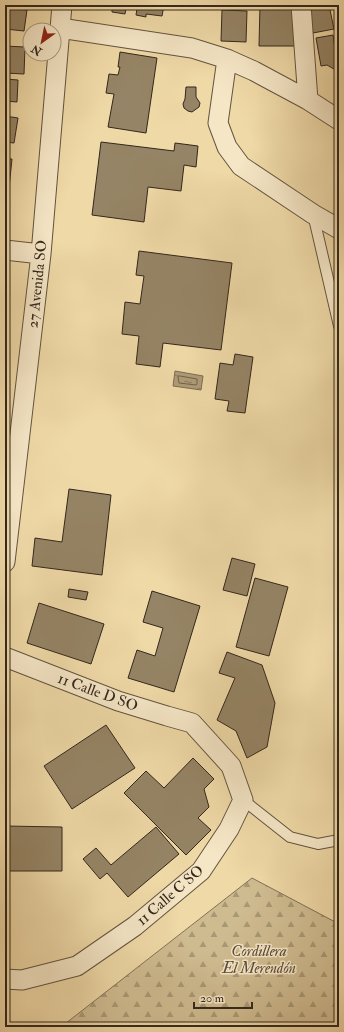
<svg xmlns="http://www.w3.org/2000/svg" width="344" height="1032" font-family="'IM FELL Double Pica',serif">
	<defs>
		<pattern id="forest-firs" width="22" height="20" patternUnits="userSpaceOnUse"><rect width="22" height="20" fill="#cfbb90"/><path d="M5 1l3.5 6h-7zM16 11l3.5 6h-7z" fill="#a99875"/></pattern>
		<pattern id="water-ripples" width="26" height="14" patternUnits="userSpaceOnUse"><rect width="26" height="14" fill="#af9c78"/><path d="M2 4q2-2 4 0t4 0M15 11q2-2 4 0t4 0" fill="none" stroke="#8f7f62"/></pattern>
	</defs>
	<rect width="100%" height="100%" fill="#efd9a7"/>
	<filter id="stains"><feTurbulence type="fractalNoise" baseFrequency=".005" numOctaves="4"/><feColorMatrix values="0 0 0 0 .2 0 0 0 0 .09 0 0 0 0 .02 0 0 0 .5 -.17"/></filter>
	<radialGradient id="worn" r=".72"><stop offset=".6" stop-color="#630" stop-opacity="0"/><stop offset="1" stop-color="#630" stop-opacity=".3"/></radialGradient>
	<path fill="url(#forest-firs)" stroke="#817156" d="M 252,878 L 339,924 L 339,1027 L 61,1027 Z"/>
	<path fill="url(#water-ripples)" stroke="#7d6d54" d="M 175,371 L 203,376 L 201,390 L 173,386 Z"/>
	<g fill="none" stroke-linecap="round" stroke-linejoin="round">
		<path stroke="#71624a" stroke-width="1" d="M 180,376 L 197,379 L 197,384 L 196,385 L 179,383 L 178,377 Z"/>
	</g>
	<path fill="#958465" stroke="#33271d" d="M 112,5 L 164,5 L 162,16 L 146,14 L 146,17 L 136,15 L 137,9 L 126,8 L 125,14 L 112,12 Z
		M 260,5 L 296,5 L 295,46 L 259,46 Z
		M 308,5 L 329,5 L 334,29 L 313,33 Z
		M 5,8 L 27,10 L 24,31 L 5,29 Z
		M 222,10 L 247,11 L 246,42 L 221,41 Z
		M 333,35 L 336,55 L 339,56 L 339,72 L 327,65 L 321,66 L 316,38 Z
		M 5,46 L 25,47 L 24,74 L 5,73 Z
		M 120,52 L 157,58 L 146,133 L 108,127 L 114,94 L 106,93 L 109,74 L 118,75 L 120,67 L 118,67 Z
		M 5,79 L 18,80 L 17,102 L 5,101 Z
		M 186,87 L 196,87 L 196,97 L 200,103 L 199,107 L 192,112 L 188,111 L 184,108 L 183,104 L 185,99 Z
		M 5,116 L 18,118 L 14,143 L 5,142 Z
		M 101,142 L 174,151 L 175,143 L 198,146 L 196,167 L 184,165 L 181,191 L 148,187 L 144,222 L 92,215 Z
		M 5,159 L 12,159 L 6,217 L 5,217 Z
		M 139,251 L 232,263 L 221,350 L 163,343 L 160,367 L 136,364 L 139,336 L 122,334 L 125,302 L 140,304 L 144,276 L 136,275 Z
		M 235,354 L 253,357 L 245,413 L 227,411 L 229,401 L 215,399 L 220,363 L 233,365 Z
		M 69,489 L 111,495 L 102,575 L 32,566 L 35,538 L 62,542 Z
		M 232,558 L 255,564 L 247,596 L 223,590 Z
		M 255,578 L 288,587 L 269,656 L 236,647 Z
		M 69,589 L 88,592 L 86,600 L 68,597 Z
		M 152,591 L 200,606 L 174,692 L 128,678 L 137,650 L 155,656 L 163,628 L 143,622 Z
		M 39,603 L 104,624 L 91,664 L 27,643 Z
		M 227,652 L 262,665 L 275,703 L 267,747 L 247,758 L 236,731 L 217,720 L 235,678 L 219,673 Z
		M 106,725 L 135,768 L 72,809 L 44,766 Z
		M 193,758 L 214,779 L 204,789 L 209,807 L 198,818 L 211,830 L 186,855 L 124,793 L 146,771 L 164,788 Z
		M 5,826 L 62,827 L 62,871 L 5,871 Z
		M 156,827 L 179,854 L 128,897 L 107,873 L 100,879 L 83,859 L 96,848 L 111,865 Z"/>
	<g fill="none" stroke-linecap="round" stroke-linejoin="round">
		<g stroke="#625440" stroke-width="12">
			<path id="service" d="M 313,214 L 339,326
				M 243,800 L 290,837 L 318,844 L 339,840"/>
		</g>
		<g stroke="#625440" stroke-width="21">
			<path id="minor" d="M 301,5 L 308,100
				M 60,28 L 192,48 L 227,59 L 254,71 L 308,100 L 339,120
				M 227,59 L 218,123 L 227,147 L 241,166 L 313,214 L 339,229
				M 5,250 L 41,254
				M 5,562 L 41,254 L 62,5
				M 5,657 L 118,701 L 167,716 L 192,723 L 231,766 L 243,800 L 229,829 L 201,871 L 135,926 L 77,966 L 22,980 L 5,979"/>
		</g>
		<use href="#service" stroke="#f5e6c6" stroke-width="10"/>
		<use href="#minor" stroke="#f5e6c6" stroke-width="19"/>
	</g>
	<g text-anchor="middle" stroke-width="3" stroke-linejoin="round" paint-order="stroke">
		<g font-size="15" fill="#33271d" stroke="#f5e6c6">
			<text transform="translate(37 284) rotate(-84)" y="5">27 Avenida SO</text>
			<text transform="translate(98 692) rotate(20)" y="5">11 Calle D SO</text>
			<text transform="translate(170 895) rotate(-41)" y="5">11 Calle C SO</text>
		</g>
		<g font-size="15" font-style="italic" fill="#5a4c3a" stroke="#f5e6c6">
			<text x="259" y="956">Cordillera<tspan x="259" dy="17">El Merendón</tspan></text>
		</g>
	</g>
	<rect width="344" height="1032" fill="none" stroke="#efd9a7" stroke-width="20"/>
	<rect x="6" y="6" width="332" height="1020" fill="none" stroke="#33271d" stroke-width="2"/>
	<rect x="10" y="10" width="324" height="1012" fill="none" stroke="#33271d"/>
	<g transform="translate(42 42) rotate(213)"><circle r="19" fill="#f5e6c6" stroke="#a79a82"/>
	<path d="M0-3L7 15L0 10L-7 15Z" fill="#8f2418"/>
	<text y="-6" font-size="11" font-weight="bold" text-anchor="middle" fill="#33271d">N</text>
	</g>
	<path d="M194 1002v6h58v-6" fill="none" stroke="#33271d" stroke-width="2"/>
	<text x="200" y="1002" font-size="12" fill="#33271d" stroke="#f5e6c6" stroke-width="3" paint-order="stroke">20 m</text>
	<rect width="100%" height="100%" filter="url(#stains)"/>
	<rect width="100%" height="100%" fill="url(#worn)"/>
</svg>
